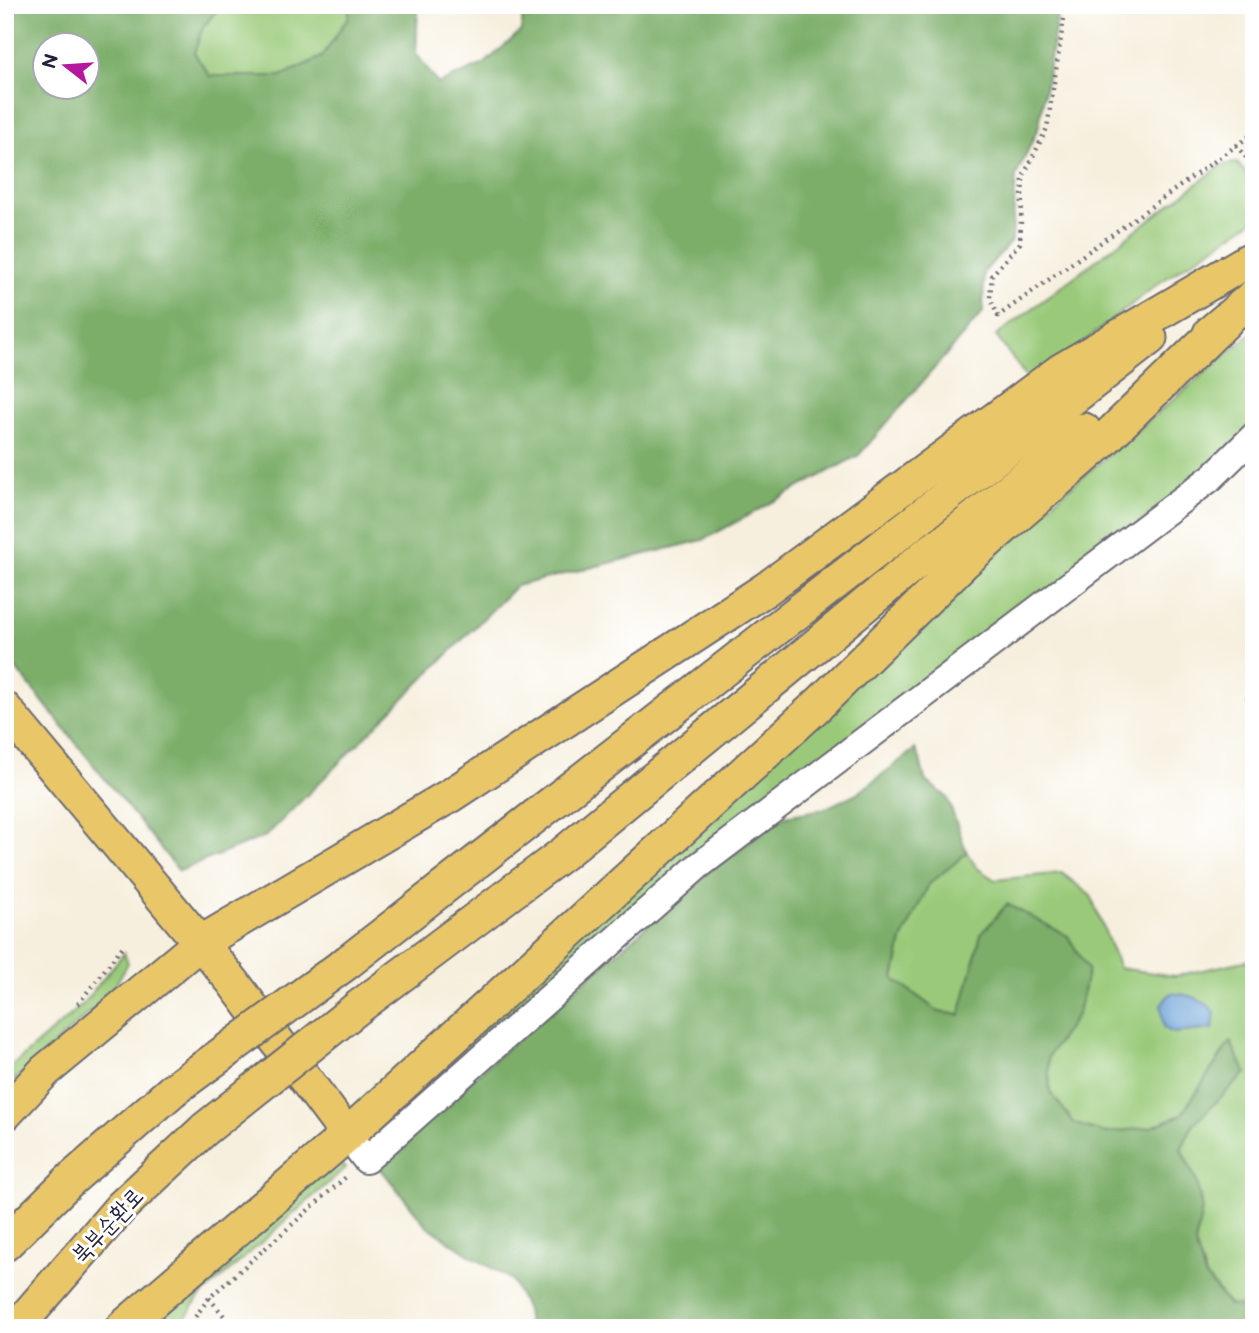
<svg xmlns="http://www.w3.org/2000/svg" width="1259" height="1333" font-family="'Balsamiq Sans','Poor Story',sans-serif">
	<rect width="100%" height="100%" fill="#fff"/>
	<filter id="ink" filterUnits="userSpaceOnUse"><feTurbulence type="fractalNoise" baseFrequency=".0143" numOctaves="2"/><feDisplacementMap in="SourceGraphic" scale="14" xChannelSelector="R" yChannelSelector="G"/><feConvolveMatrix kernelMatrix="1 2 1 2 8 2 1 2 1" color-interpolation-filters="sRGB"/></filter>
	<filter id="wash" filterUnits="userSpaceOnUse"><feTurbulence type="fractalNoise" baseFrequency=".00686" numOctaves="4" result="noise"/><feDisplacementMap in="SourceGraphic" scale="28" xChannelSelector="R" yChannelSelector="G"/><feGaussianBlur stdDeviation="1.57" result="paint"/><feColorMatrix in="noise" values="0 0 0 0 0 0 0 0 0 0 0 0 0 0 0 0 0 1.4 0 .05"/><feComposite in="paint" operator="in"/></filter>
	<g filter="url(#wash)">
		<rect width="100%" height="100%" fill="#f6efdd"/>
		<path fill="#9aca79" stroke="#5e765a" stroke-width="2" d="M 221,5 L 349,5 L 349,16 L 322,57 L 281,76 L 210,76 L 194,53 L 203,27 Z
			M 1237,163 L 1254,183 L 1254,220 L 1159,283 L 1031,383 L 996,336 L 1222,165 Z
			M 1254,331 L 1254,423 L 1206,470 L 367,1142 L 360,1135 L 973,570 Z
			M 967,853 L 977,868 L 995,880 L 1062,873 L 1091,896 L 1119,968 L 1175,976 L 1254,959 L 1254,1309 L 1229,1305 L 1206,1276 L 1195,1244 L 1202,1210 L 1197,1182 L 1181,1149 L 1194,1123 L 1246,1073 L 1231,1043 L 1181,1115 L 1152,1127 L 1105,1133 L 1075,1124 L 1050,1092 L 1048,1057 L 1078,1013 L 981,934 L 961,1015 L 939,1012 L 894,979 L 902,940 L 929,884 Z
			M 124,953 L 128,963 L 111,993 L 5,1089 L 5,1072 L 81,1006 Z
			M 335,1158 L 345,1168 L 199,1298 L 178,1328 L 141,1328 Z"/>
		<path fill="#7bae69" stroke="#4e6852" stroke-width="2" fill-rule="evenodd" d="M 5,5 L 221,5 L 203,27 L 194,53 L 210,76 L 281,76 L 322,57 L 349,16 L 349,5 L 418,5 L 416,53 L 438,84 L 484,64 L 521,31 L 524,5 L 1059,5 L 1039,126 L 1016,176 L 1012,240 L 984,272 L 983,312 L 859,455 L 703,540 L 516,586 L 266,836 L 179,871 L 5,655 ZM 46,46 L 88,46 L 88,88 L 46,88 Z
			M 915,749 L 920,759 L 925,780 L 947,797 L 967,853 L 929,884 L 902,940 L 894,979 L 939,1012 L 960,1015 L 981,934 L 1007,904 L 1068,936 L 1088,970 L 1078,1013 L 1048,1057 L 1050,1092 L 1075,1124 L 1105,1133 L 1152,1127 L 1181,1115 L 1230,1042 L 1246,1073 L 1194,1123 L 1181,1149 L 1197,1182 L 1202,1210 L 1195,1244 L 1205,1276 L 1229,1305 L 1254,1309 L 1254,1328 L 529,1328 L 526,1310 L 512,1280 L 466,1253 L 426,1225 L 376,1163 L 704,876 L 785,816 L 824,809 L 861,791 Z"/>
		<path fill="#689fd6" stroke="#456088" stroke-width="2" d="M 1171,993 C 1190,995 1202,997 1215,1012 L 1213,1029 L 1174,1033 L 1164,1028 L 1161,1004 Z"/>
	</g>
	<g filter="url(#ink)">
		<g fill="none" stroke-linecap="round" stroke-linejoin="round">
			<g stroke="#6c6a74" stroke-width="30">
				<path id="minor" d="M 347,1135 L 366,1160 L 697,867 L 1212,477 L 1254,436"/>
			</g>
			<g stroke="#6c6a74" stroke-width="37">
				<path id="major" d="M 1210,333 L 1254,296
					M 5,709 L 233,982 L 347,1135
					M 349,961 L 1150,338
					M 360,1006 L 564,853 L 928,553 L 948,539 L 1084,430
					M 5,1114 L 45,1071 L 200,943 L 451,795 L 766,589 L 1060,371 L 1249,260
					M 5,1244 L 68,1182 L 173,1090
					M 16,1328 L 121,1207 L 205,1129
					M 122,1328 L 347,1135 L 819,704 L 964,562 L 1101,443 L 1227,320"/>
			</g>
			<path stroke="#6c6a74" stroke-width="4.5" stroke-dasharray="2 5" stroke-linecap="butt" d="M 1066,5 L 1047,128 L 1023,177 L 1020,243 L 992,275 L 990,298 L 998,316 L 1254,133
				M 1236,145 L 1254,167
				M 1254,655 C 1248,677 1243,700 1254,721
				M 78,1004 L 124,945
				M 5,1066 L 15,1058
				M 209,1298 L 234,1328
				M 187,1328 L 209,1298 L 347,1176"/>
			<use href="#minor" stroke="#fff" stroke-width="26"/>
			<use href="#major" stroke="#e9c769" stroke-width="33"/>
			<g stroke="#6c6a74" stroke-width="37" stroke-linecap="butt">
				<path id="major-bridge" d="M 173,1090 L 349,961
					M 205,1129 L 360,1006"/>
			</g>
			<use href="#major-bridge" stroke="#e9c769" stroke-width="33"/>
		</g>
	</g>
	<g text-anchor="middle" stroke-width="6" stroke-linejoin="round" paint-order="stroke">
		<g font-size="23" fill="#22223b" stroke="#fff">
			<text transform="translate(107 1225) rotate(-47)" y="8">북부순환로</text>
		</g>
	</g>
	<rect width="1259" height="1333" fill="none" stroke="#fff" stroke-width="28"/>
	<g transform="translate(66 66) rotate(287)"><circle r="33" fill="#ffffff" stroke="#a7a7b1" stroke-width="2"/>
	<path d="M0-5L12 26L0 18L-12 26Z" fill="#b5179e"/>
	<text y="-10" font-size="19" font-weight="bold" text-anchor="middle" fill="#22223b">N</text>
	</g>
</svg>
